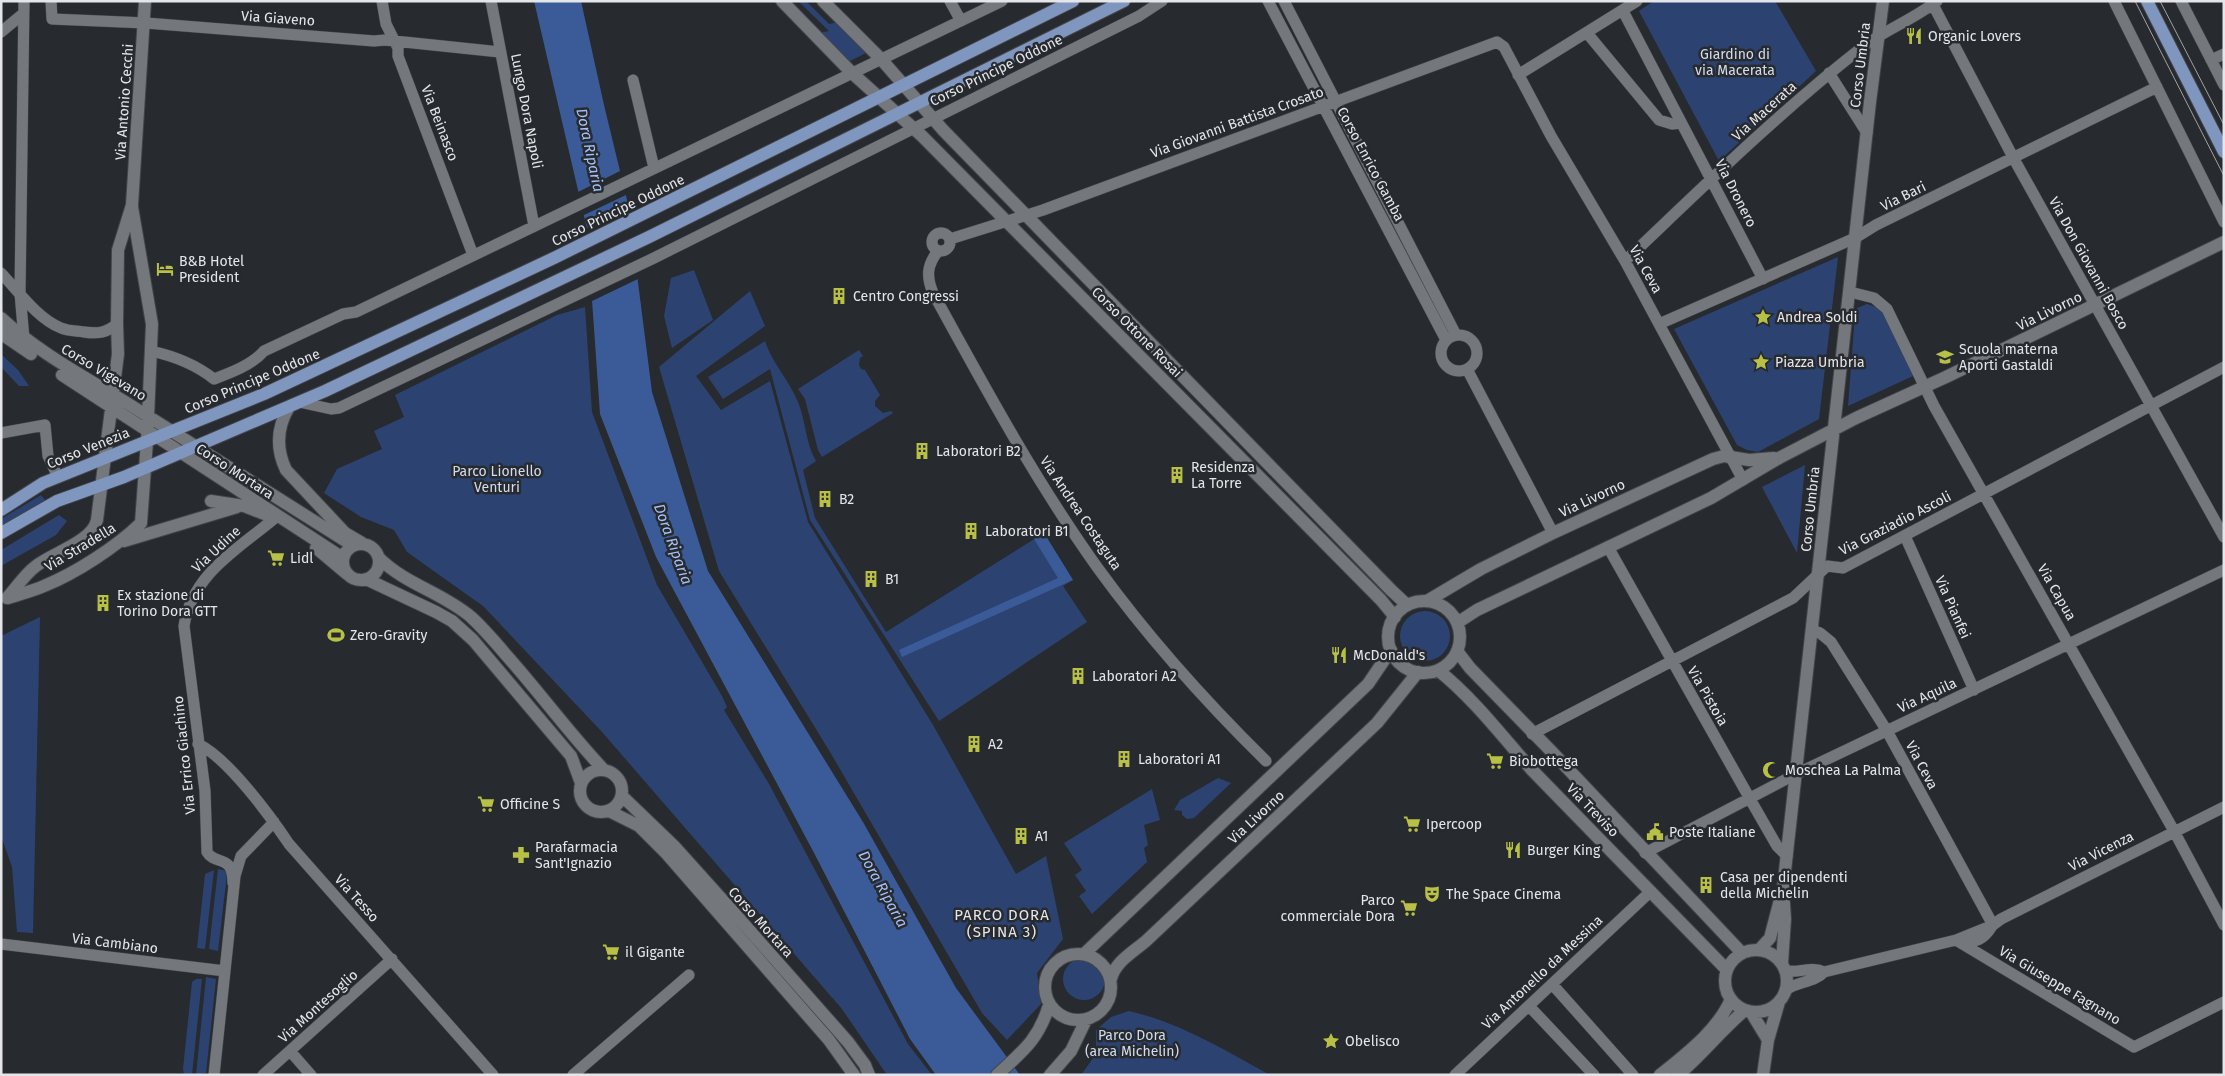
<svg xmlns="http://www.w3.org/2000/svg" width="2225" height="1076" font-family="'Fira Sans',sans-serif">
	<rect width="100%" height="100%" fill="#272a2e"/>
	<path fill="#2c4372" d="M 798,1 L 806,1 L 829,24 L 839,22 L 868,52 L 848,62 L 819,33 L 829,31 Z
		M 1654,1 L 1775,1 L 1816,71 L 1719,161 L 1639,11 Z
		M 1838,257 L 1819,419 L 1758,452 L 1747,450 L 1737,445 L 1674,329 Z
		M 694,270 L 713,320 L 672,348 L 664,316 L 671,278 Z
		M 750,291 L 765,326 L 696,376 L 721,410 L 770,381 L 808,522 L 933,725 L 1016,874 L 1046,856 L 1063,939 L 1037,973 L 1041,1004 L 1007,1040 L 982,1013 L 830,752 L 719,571 L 659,367 Z
		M 1867,304 L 1882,309 L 1913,376 L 1848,406 L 1855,314 L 1857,308 Z
		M 585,307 L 592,412 L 657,585 L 722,696 L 727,707 L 724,710 L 769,784 L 908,1044 L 932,1075 L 887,1075 L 842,1009 L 602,732 L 483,606 L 407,552 L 394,530 L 361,517 L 324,493 L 337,469 L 382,449 L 374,431 L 404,417 L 395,395 L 557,315 Z
		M 765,341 C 772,363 789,380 798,402 C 806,421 805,442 816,461 L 803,470 L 815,518 L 886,632 L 1044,533 L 1073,580 L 1063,586 L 1087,622 L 939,721 L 810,520 L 770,369 L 723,399 L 708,377 Z
		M 859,350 L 863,356 L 860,358 L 859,365 L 861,369 L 865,370 L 880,395 L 875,401 L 875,406 L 883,413 L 891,411 L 893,413 L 822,457 L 818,450 L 805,399 L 798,389 Z
		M 1,354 L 18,370 L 29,386 L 19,386 L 1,367 Z
		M 1805,465 L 1797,553 L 1762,487 Z
		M 41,495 L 46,501 L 1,528 L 1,519 Z
		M 59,515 L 67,521 L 56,535 L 1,566 L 1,550 Z
		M1400 636a25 25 0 1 1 50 0a25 25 0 1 1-50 0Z
		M 40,617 L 33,933 L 17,932 L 12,867 L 1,836 L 1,636 Z
		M 1218,778 L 1231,783 L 1194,818 L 1187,819 L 1182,815 L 1182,811 L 1174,810 L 1180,800 Z
		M 1152,789 L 1160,820 L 1144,825 L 1148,845 L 1144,848 L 1147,862 L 1092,914 L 1079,896 L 1086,891 L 1075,875 L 1082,870 L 1064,843 Z
		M 218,869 L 224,870 L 227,874 L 218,951 L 209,949 Z
		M 214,870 L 205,949 L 197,948 L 205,874 Z
		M1063 979a21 21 0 1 1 42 0a21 21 0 1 1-42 0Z
		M 206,977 L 216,979 L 206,1073 L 196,1075 Z
		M 196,979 L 202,979 L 192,1075 L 184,1075 L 183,1069 L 192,982 Z
		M 1129,1011 C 1179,1022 1226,1051 1270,1075 L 1081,1075 L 1096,1054 L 1096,1030 L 1111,1017 Z"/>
	<path fill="#3b5a98" d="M 534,1 L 581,1 L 604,105 L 628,204 L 652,392 L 708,571 L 863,822 L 956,988 L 1020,1075 L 936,1075 L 910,1039 L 813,851 L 656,557 L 600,414 L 587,229 Z
		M 1044,533 L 1073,580 L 902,657 L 899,650 L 1058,578 L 1034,539 Z"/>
	<path fill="#272a2e" d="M 622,170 L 628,194 L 582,216 L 576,193 Z
		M 631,206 L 640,278 L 590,302 L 585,229 Z"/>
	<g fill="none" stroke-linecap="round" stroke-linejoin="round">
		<g stroke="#434549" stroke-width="12">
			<path id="street" d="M 24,1 L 20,293 L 24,339
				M 51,1 L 52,19 L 146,23 L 374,41 L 385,40 L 500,52
				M 382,1 L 386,24 L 398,48 L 398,56 L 473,255
				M 491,1 L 534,226
				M 950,1 L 961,21
				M 1268,1 L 1446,340
				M 1284,1 L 1456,335
				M 1931,1 L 2014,159 L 2224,537
				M 2114,1 L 2224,222
				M 2181,1 L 2224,85
				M 1623,11 L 1763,279
				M 1,32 L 24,13
				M 1587,33 L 1659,120 L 1672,124 L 1681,123
				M 2211,60 L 2224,54
				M 1829,73 L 1867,133
				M 1518,75 L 1637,1
				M 633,80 L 654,168
				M932 242a9 9 0 1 1 18 0a9 9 0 1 1-18 0Z
				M 950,239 L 1043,210 L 1497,42 L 1504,47 L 1551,136 L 1625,261 L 1743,480
				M 938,251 C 927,265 926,276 933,293 C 984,386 1035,480 1097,567 C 1147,636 1205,701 1266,761
				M 1625,261 C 1701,189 1777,114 1860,49 C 1884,30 1913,20 1937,1
				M 1,273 C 18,291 38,319 61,328 C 68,331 77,331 84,332 C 98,334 106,333 117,324
				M 1850,292 L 1874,298 L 1887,309 L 1934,406 L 2174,831 L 2224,925
				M 1659,324 L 1855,238 L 1876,225 L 2157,87
				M1441 353a18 18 0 1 1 36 0a18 18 0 1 1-36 0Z
				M 151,351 C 174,356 195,364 214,379 C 230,373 252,365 264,351 L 343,314 L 356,312 L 1002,1
				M 1467,369 L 1553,533
				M 299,402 L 331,409 L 339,408 L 654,258 L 1139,16 L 1162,1
				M 1,433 L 45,425 L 48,456 L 58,477
				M 1905,536 L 1974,690
				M 1608,547 L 1754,806 L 1777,846 L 1787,856
				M 1812,630 L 1820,633 L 1831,642 L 1887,731 L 1993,925
				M 1532,734 L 1793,598 L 1827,566 L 1843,568 L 2224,367
				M 198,744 C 227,757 271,817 289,844 L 493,1075
				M 1645,853 L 1796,774 L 2224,570
				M 233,883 C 233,853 215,866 207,852 L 205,791 L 184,626 C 192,574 238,549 275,518
				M 1956,940 L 2134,1047 L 2224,1002
				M 1960,941 C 1975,944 1984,939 1992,926
				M 1,944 L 225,971
				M 1786,971 C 1800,973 1811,966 1824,972
				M 1552,984 L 1633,1075
				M 1786,990 C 1798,981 1814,983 1824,972 L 1956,940 L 1993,925 L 2001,919 L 2224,807
				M 1529,1006 L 1594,1075
				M 290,1051 L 311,1075
				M 214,1075 L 235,876 L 241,856 L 274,822
				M 263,1075 L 392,959
				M 573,1075 L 689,975
				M 1455,1075 L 1650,892"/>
		</g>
		<g stroke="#434549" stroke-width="14">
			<path id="secondary" d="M 782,1 L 852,73 L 922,136 L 1381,600 L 1395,617
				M 823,1 L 881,59 L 943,130 L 1391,590 L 1407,605
				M 1,318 C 39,353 83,376 127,403 C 202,451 277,498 352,545
				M 1,331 L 6,337 L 31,354
				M 62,375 L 343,558
				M 289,407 C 277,427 276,449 286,470 L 345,533 L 362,543
				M 211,501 L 244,506 L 267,515
				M 124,541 L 237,507
				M343 562a18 18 0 1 1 36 0a18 18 0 1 1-36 0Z
				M 316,548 L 347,574
				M 379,558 C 405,584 443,593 471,617 C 484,629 496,643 507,656 C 540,693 569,733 603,769
				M 366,579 L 436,612 L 452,621 L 473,640 L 571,756 L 581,783
				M 7,598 C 16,588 25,574 36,566 C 54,552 92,542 97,520 L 118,354 L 117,324 L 118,250 L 132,205 L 145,1
				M 8,598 C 20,594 33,591 44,586 C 76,573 116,547 141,523 L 147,441 L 152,324 L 132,207
				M 1427,601 L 1481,569 L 1553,533 L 1713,459 L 1724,456 L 1749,460 L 1774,458
				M1388 637a36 36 0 1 1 72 0a36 36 0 1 1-72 0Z
				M 1457,623 L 1477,610 L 1711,498 L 1779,458 L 1856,418 L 1946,377 L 2224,242
				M 1457,651 L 1470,668 L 1552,752 L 1742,953
				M 1438,670 C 1474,699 1502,736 1532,770 L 1727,970
				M580 791a21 21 0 1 1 42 0a21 21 0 1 1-42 0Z
				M 622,796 L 674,846 L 736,915 L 848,1042 L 865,1065 L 869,1075
				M 609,811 L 639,826 L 666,853 L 829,1040 L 854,1075
				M1725 981a31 31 0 1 1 62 0a31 31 0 1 1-62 0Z
				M 1759,950 L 1770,938 L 1781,896
				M1045 987a33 33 0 1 1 66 0a33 33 0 1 1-66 0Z
				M 1084,954 L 1368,684 L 1391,650
				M 1782,963 L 1785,919 L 1783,889 L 1870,102 L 1883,1
				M 1111,979 C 1115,962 1133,952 1146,941 L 1377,723 L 1418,672
				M 1751,1012 L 1768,1040
				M 997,1075 C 1023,1051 1039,1039 1049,1005
				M 1050,1075 L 1071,1051 L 1086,1020
				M 1660,1075 C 1686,1054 1718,1030 1731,999
				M 1678,1075 C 1702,1055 1721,1030 1745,1010
				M 1763,1075 L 1768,1040 L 1779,1002"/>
		</g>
		<g stroke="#434549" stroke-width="14">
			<path id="primary" d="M 2147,1 L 2224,152
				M 1,510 L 43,483 L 264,394 L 556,257 L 1073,1
				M 1,533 L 57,501 L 124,477 L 325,391 L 649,237 L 1124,1"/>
		</g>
		<use href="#street" stroke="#74777c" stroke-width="11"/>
		<use href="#secondary" stroke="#74777c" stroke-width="12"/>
		<use href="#primary" stroke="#7f96bf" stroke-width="12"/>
		<path stroke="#a1a2a6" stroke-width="1" d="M 2135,1 L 2224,176
			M 2160,1 L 2224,125"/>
	</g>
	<defs>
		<g id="restaurant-bare" transform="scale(1.35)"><path d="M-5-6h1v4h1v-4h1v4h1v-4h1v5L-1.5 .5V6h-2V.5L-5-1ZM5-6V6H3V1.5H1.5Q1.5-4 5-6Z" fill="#b8c146" stroke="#272a2e" stroke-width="2.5" paint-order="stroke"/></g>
		<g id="hotel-bare" transform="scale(1.35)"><path d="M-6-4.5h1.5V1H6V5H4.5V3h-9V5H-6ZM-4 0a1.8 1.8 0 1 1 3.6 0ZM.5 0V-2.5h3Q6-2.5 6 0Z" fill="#b8c146" stroke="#272a2e" stroke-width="2.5" paint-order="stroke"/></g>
		<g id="building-bare" transform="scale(1.35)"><path d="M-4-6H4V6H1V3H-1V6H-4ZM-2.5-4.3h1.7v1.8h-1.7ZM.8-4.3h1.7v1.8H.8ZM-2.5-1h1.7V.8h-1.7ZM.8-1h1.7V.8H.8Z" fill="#b8c146" stroke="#272a2e" stroke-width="2.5" paint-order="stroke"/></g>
		<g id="sight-bare" transform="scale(1.35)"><path d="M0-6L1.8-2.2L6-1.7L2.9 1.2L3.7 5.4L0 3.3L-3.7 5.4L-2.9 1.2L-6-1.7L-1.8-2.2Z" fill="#b8c146" stroke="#272a2e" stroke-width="2.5" paint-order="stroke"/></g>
		<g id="school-bare" transform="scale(1.35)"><path d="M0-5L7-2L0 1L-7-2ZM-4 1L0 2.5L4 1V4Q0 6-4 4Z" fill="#b8c146" stroke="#272a2e" stroke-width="2.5" paint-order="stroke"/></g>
		<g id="supermarket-bare" transform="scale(1.35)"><path d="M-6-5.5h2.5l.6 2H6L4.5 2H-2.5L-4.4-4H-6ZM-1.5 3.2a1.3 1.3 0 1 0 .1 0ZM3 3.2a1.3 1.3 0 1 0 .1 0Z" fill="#b8c146" stroke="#272a2e" stroke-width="2.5" paint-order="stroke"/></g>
		<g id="stadium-bare" transform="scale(1.35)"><path d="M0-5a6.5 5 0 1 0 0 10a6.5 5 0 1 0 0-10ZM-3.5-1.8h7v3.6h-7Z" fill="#b8c146" stroke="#272a2e" stroke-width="2.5" paint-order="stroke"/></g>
		<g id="mosque-bare" transform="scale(1.35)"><path d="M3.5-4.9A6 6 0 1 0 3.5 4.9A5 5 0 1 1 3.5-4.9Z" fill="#b8c146" stroke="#272a2e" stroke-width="2.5" paint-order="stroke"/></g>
		<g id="civic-bare" transform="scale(1.35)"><path d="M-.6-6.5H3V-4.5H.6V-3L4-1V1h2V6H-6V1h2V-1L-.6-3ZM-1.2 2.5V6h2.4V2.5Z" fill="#b8c146" stroke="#272a2e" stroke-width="2.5" paint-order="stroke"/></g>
		<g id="pharmacy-bare" transform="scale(1.35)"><path d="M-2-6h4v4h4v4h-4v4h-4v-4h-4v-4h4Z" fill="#b8c146" stroke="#272a2e" stroke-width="2.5" paint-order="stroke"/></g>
		<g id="theatre-bare" transform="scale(1.35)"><path d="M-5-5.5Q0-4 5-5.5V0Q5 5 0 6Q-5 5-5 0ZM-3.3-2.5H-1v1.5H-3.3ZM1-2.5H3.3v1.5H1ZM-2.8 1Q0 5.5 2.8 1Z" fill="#b8c146" stroke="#272a2e" stroke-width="2.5" paint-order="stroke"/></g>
	</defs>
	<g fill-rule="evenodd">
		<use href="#restaurant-bare" x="1914" y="36"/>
		<use href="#hotel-bare" x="165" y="269"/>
		<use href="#building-bare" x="839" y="296"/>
		<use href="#sight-bare" x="1763" y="317"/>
		<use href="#school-bare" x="1945" y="357"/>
		<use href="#sight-bare" x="1761" y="362"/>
		<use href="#building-bare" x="922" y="451"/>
		<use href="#building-bare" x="1177" y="475"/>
		<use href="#building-bare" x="825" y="499"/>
		<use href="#building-bare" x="971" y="531"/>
		<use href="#supermarket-bare" x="276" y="558"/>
		<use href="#building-bare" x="871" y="579"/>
		<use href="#building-bare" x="103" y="603"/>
		<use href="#stadium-bare" x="336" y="635"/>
		<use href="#restaurant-bare" x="1339" y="655"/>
		<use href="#building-bare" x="1078" y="676"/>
		<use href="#building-bare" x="974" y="744"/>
		<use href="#building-bare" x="1124" y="759"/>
		<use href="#supermarket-bare" x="1495" y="761"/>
		<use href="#mosque-bare" x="1771" y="770"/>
		<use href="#supermarket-bare" x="486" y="804"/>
		<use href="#supermarket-bare" x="1412" y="824"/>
		<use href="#civic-bare" x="1655" y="832"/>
		<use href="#building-bare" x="1021" y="836"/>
		<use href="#restaurant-bare" x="1513" y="850"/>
		<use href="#pharmacy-bare" x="521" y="855"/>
		<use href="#building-bare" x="1706" y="885"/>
		<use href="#theatre-bare" x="1432" y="894"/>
		<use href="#supermarket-bare" x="1409" y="908"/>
		<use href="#supermarket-bare" x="611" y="952"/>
		<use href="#sight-bare" x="1331" y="1041"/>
	</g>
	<g text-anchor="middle" stroke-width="5" stroke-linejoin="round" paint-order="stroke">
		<g font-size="14" fill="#e5e6e9" stroke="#272a2e">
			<text transform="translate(278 18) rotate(4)" y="5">Via Giaveno</text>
			<text transform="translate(1860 65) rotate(-83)" y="5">Corso Umbria</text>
			<text transform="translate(996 70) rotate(-26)" y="5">Corso Principe Oddone</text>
			<text transform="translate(124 102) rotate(-86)" y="5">Via Antonio Cecchi</text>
			<text transform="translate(527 111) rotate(79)" y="5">Lungo Dora Napoli</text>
			<text transform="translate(1764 111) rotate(-42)" y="5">Via Macerata</text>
			<text transform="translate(1237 122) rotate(-20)" y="5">Via Giovanni Battista Crosato</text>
			<text transform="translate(440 123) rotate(69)" y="5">Via Beinasco</text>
			<text transform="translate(1371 164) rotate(62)" y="5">Corso Enrico Gamba</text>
			<text transform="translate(1736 193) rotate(63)" y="5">Via Dronero</text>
			<text transform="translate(1903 196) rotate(-26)" y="5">Via Bari</text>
			<text transform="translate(618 210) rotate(-26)" y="5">Corso Principe Oddone</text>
			<text transform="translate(2089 263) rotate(61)" y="5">Via Don Giovanni Bosco</text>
			<text transform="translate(1646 269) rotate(61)" y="5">Via Ceva</text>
			<text transform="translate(2049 311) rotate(-26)" y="5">Via Livorno</text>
			<text transform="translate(1137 332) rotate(45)" y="5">Corso Ottone Rosai</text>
			<text transform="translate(104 372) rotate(31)" y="5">Corso Vigevano</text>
			<text transform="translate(252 381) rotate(-23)" y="5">Corso Principe Oddone</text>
			<text transform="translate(88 448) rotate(-22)" y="5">Corso Venezia</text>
			<text transform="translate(235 471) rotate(33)" y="5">Corso Mortara</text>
			<text transform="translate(1592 498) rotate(-25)" y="5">Via Livorno</text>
			<text transform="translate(1810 509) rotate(-84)" y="5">Corso Umbria</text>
			<text transform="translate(1081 513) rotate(56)" y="5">Via Andrea Costaguta</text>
			<text transform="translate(1895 523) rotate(-27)" y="5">Via Graziadio Ascoli</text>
			<text transform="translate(80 547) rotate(-31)" y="5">Via Stradella</text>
			<text transform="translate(216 549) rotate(-43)" y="5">Via Udine</text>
			<text transform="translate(2057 592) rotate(60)" y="5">Via Capua</text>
			<text transform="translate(1953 607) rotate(66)" y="5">Via Pianfei</text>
			<text transform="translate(1927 695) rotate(-25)" y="5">Via Aquila</text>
			<text transform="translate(1708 696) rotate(60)" y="5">Via Pistoia</text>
			<text transform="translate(184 755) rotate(-96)" y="5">Via Errico Giachino</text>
			<text transform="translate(1922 765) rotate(62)" y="5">Via Ceva</text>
			<text transform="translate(1593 810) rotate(46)" y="5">Via Treviso</text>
			<text transform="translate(1256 817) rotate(-43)" y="5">Via Livorno</text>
			<text transform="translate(2101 851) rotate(-27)" y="5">Via Vicenza</text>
			<text transform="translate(357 898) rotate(48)" y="5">Via Tesso</text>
			<text transform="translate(761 922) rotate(48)" y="5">Corso Mortara</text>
			<text transform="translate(115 943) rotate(7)" y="5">Via Cambiano</text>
			<text transform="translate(1542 972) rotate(-43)" y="5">Via Antonello da Messina</text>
			<text transform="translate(2060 985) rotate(31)" y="5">Via Giuseppe Fagnano</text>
			<text transform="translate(318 1006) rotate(-42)" y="5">Via Montesoglio</text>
		</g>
		<g font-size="14" fill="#e5e6e9" stroke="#272a2e" text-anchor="start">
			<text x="1928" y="41">Organic Lovers</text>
			<text x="179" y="266">B&amp;B Hotel<tspan x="179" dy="16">President</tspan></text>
			<text x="853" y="301">Centro Congressi</text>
			<text x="1777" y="322">Andrea Soldi</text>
			<text x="1959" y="354">Scuola materna<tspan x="1959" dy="16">Aporti Gastaldi</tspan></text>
			<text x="1775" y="367">Piazza Umbria</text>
			<text x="936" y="456">Laboratori B2</text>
			<text x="1191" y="472">Residenza<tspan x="1191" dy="16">La Torre</tspan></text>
			<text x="839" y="504">B2</text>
			<text x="985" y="536">Laboratori B1</text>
			<text x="290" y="563">Lidl</text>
			<text x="885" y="584">B1</text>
			<text x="117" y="600">Ex stazione di<tspan x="117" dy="16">Torino Dora GTT</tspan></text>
			<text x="350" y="640">Zero-Gravity</text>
			<text x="1353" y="660">McDonald's</text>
			<text x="1092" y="681">Laboratori A2</text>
			<text x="988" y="749">A2</text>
			<text x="1138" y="764">Laboratori A1</text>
			<text x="1509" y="766">Biobottega</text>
			<text x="1785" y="775">Moschea La Palma</text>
			<text x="500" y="809">Officine S</text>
			<text x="1426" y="829">Ipercoop</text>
			<text x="1669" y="837">Poste Italiane</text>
			<text x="1035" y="841">A1</text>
			<text x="535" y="852">Parafarmacia<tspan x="535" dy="16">Sant'Ignazio</tspan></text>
			<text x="1527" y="855">Burger King</text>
			<text x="1720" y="882">Casa per dipendenti<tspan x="1720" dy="16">della Michelin</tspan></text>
			<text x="1446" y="899">The Space Cinema</text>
			<text x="1395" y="905" text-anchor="end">Parco<tspan x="1395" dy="16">commerciale Dora</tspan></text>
			<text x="625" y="957">il Gigante</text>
			<text x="1345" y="1046">Obelisco</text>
		</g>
		<g font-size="14" fill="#d2dcee" stroke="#272a2e">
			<text x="1735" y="59">Giardino di<tspan x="1735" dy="16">via Macerata</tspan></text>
			<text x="497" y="476">Parco Lionello<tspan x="497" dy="16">Venturi</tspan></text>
			<text x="1132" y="1040">Parco Dora<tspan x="1132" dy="16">(area Michelin)</tspan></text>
		</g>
		<g font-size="15" font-style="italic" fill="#a5c1f7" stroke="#272a2e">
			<text transform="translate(590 150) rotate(78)" y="5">Dora Riparia</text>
			<text transform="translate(673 544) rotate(70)" y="5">Dora Riparia</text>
			<text transform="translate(883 889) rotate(61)" y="5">Dora Riparia</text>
		</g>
		<g font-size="15" letter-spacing="1" fill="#e5e6e9" stroke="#272a2e">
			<text x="1002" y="920">PARCO DORA<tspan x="1002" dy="17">(SPINA 3)</tspan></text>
		</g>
	</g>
	<rect width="2225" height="1076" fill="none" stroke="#e5e6e9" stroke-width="5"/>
</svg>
